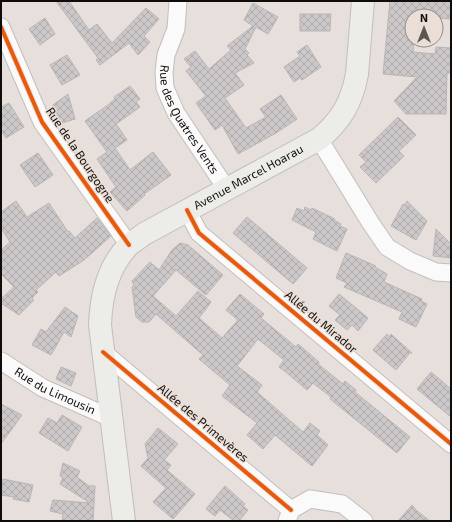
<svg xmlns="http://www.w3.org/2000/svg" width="452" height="522" font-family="'Exo 2',sans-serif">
	<defs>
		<pattern id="building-cross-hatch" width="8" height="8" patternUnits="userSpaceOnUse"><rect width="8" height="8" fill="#ccc8c9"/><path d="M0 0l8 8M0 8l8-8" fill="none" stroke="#aeabab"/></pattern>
	</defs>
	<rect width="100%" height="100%" fill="#e6dfdc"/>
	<path fill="url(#building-cross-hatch)" stroke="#b9b5b6" d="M 56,1 L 69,1 L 89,30 L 97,24 L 112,43 L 146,8 L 159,19 L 144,36 L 150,42 L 138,55 L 129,43 L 100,65 L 96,60 L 98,58 Z
		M 390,1 L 450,1 L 451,19 L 436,18 L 436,16 L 412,16 L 412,40 L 414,40 L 413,52 L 435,54 L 436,47 L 451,48 L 451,73 L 447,73 L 446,114 L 406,114 L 394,101 L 417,77 L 383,74 Z
		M 253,3 L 278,17 L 268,34 L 256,27 L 245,49 L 249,53 L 247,55 L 254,63 L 235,73 L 244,85 L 225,98 L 246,128 L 266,117 L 260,109 L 281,95 L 297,119 L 276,133 L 238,154 L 222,125 L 215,130 L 196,103 L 206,96 L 186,71 L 191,67 L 184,59 L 195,51 L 209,69 L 231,50 L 227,46 L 253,26 L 244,20 Z
		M 300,14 L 331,14 L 330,31 L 300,31 Z
		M 45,18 L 55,34 L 40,45 L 29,29 Z
		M 307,45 L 321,67 L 302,80 L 300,78 L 294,82 L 284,67 L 300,56 L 297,52 Z
		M 67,55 L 80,75 L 62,85 L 50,65 Z
		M 130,86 L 140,99 L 136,102 L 140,107 L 116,124 L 127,140 L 115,148 L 130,170 L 153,152 L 171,175 L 144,194 L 145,195 L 127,211 L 110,192 L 116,187 L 97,159 L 107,152 L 85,121 L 108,105 L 115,99 L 114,97 Z
		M 68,94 L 75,119 L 59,124 L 53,105 Z
		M 9,103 L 24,127 L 6,138 L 1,130 L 1,107 Z
		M 398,117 L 416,135 L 399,151 L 404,156 L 376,183 L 360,167 L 366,162 L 359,155 Z
		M 38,153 L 53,175 L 35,187 L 20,165 Z
		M 16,201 L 27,217 L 49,203 L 68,232 L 69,231 L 75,238 L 97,218 L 111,236 L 84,260 L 59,276 L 56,272 L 36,290 L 38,292 L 32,298 L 34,300 L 19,315 L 1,303 L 1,299 L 14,287 L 1,274 L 1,250 L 10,242 L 1,228 L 1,212 Z
		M 407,201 L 427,221 L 416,240 L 391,226 L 403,204 L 405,205 Z
		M 305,207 L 311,210 L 312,208 L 335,219 L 334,220 L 341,224 L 340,226 L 347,229 L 337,251 L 313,239 L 316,232 L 292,220 L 297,208 L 304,211 Z
		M 247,217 L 307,268 L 293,284 L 233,233 Z
		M 436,229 L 451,244 L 451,258 L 433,256 Z
		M 180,243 L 188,245 L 223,275 L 206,295 L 176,270 L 153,296 L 176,316 L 198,291 L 211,302 L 199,318 L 222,338 L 238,320 L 226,310 L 240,294 L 264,314 L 261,318 L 296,347 L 298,344 L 319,362 L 318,364 L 343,384 L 345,381 L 356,390 L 355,392 L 410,437 L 397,453 L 330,399 L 331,397 L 313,383 L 307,390 L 287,373 L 279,367 L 284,360 L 258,339 L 237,366 L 262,385 L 257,392 L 303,432 L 310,423 L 320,431 L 317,435 L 328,445 L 312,466 L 275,435 L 263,449 L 247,435 L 257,423 L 222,396 L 230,385 L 199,359 L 203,355 L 156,314 L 149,322 L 142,322 L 136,317 L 132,287 L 134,285 L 132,281 L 150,262 L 159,270 L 172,250 Z
		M 346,253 L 376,266 L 375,267 L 387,274 L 384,282 L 422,299 L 421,301 L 427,304 L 416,327 L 399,319 L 402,312 L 344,287 L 347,283 L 336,278 Z
		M 339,294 L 368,318 L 358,331 L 352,325 L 347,330 L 335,320 L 340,315 L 329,306 Z
		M 65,307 L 78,316 L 71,337 L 64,332 L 51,355 L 32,345 L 41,329 L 46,332 Z
		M 387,334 L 390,337 L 391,334 L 412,353 L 408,353 L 409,354 L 396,370 L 373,350 Z
		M 61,367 L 76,373 L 71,386 L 56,379 Z
		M 431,372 L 451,389 L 451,417 L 417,389 Z
		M 1,404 L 22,415 L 1,444 Z
		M 62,415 L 82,427 L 68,451 L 39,433 L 48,418 L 57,423 Z
		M 158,428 L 178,444 L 164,460 L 171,465 L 167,470 L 195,494 L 173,519 L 153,502 L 166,488 L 141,466 L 148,458 L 145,444 Z
		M 63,463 L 80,471 L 77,477 L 89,486 L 95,486 L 93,521 L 62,521 L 63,514 L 50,511 L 53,500 L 90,503 L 60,484 L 63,478 L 60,476 Z
		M 3,479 L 33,485 L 29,502 L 13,499 L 14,497 L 1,495 Z
		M 225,486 L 245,504 L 243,506 L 248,510 L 239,521 L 234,521 L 220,510 L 215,516 L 206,509 Z
		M 412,505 L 417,511 L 430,521 L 398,521 Z"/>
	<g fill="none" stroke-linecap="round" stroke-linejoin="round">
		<g stroke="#c3bebb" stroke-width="19">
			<g id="street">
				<path id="s1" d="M 178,1 L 176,29 L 166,55 L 164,72 L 165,88 L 176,113 L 226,188"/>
				<path d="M 1,27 L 42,122 L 129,245"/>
				<path d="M 319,139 L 370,222 L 387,247 L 410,261 L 436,272 L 451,273"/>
				<path d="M 187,210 L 199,233 L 451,444"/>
				<path d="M 103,352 L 291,510"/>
				<path id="s2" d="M 1,361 L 43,388 L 111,418"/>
				<path d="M 287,521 L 291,510 L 310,499 L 342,504 L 364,521"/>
			</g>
		</g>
		<g stroke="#c3bebb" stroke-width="24">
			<g id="secondary">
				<path id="s3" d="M 124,521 L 100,325 C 101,296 108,266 129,245 C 134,241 139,238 144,234 L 319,139 C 341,121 352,102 357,74 L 363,1"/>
			</g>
		</g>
		<use href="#street" stroke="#fbfafa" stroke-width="17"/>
		<use href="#secondary" stroke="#ecece8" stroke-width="22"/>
		<g stroke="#ebded7" stroke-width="6">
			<path id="cycleway" d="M 1,27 L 42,122 L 129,245
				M 187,210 L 199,233 L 451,444
				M 103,352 L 291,510"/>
		</g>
		<use href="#cycleway" stroke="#e8590c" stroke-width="4"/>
	</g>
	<g text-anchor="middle" stroke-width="3" stroke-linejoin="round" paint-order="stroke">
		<g font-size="12" fill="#100c0a" stroke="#ebded7">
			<text dy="4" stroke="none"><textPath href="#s1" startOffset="127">Rue des Quatres Vents</textPath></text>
			<text transform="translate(80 155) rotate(56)" y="4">Rue de la Bourgogne</text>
			<text dy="4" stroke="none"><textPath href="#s3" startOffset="422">Avenue Marcel Hoarau</textPath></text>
			<text transform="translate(321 322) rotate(40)" y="4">Allée du Mirador</text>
			<text dy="4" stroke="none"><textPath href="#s2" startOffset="62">Rue du Limousin</textPath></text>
			<text transform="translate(203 423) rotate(40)" y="4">Allée des Primevères</text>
		</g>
	</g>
	<rect width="452" height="522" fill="none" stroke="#100c0a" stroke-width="4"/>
	<g transform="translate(424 28)"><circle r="19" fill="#ebded7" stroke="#938a85"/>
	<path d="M0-3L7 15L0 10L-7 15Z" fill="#5b5654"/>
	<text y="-6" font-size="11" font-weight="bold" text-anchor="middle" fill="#100c0a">N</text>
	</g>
</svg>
